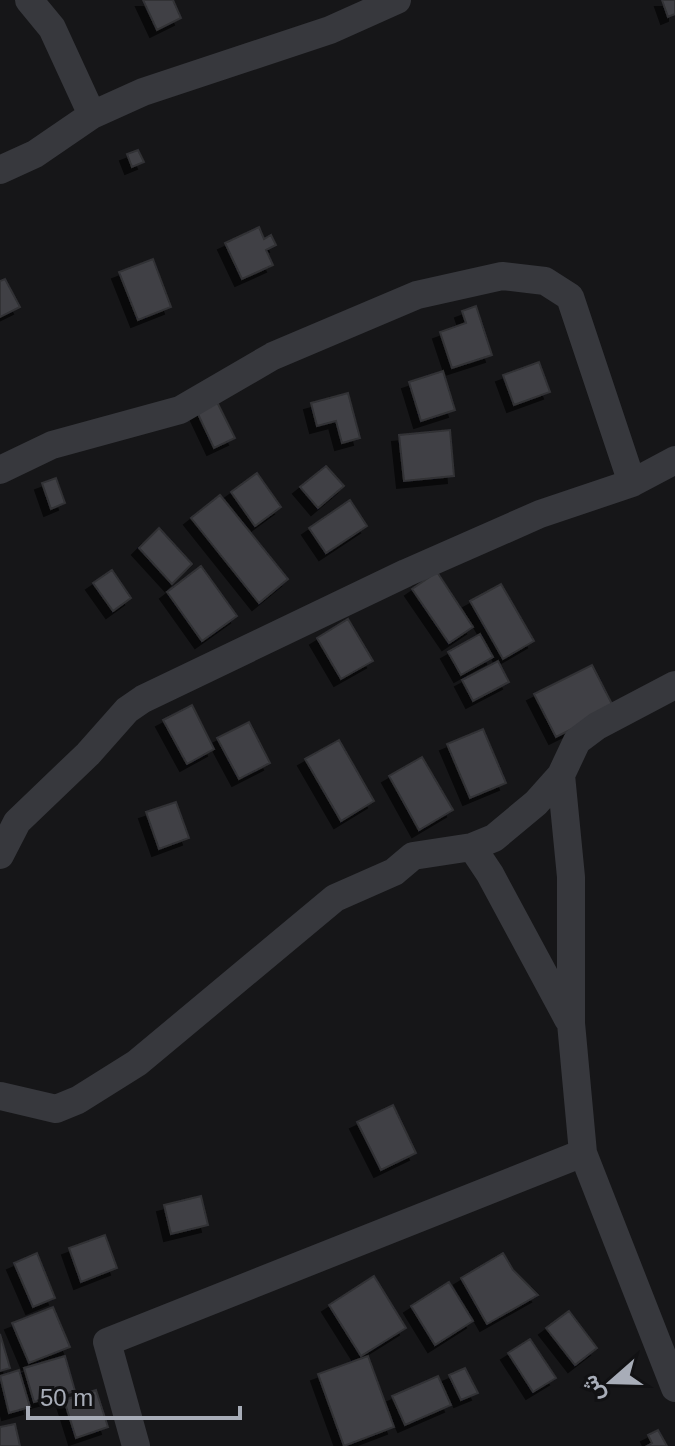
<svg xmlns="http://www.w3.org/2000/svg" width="675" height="1446" font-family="Arial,Vazirmatn,sans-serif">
	<defs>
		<filter id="shadow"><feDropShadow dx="-7" dy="7" stdDeviation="0" flood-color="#0009"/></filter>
	</defs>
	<rect width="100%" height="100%" fill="#161618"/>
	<path fill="#404145" stroke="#303034" stroke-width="2" filter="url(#shadow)" d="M 143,0 L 173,0 L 181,18 L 157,30 Z
		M 662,0 L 675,0 L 675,14 L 668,17 Z
		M 138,150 L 144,162 L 132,167 L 127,154 Z
		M 259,227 L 264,239 L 271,235 L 276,245 L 266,250 L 273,265 L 242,279 L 225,243 Z
		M 153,259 L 171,307 L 138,320 L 119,272 Z
		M 5,279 L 20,307 L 0,317 L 0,281 Z
		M 476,306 L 492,355 L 452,368 L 440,332 L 466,323 L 462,311 Z
		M 539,362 L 550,392 L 514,405 L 503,375 Z
		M 443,371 L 455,410 L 421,421 L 409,382 Z
		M 348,393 L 360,438 L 342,443 L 336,421 L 317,426 L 311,403 Z
		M 217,402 L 235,438 L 214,448 L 197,412 Z
		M 450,430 L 454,476 L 404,481 L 399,435 Z
		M 326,466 L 344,486 L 318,508 L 300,487 Z
		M 257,473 L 281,507 L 255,526 L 231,492 Z
		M 56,478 L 65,503 L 51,509 L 42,483 Z
		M 220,495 L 288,579 L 259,603 L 191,518 Z
		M 350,500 L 367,526 L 326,553 L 309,528 Z
		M 159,528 L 192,564 L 172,584 L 139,548 Z
		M 201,566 L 237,616 L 202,641 L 167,592 Z
		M 112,570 L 131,598 L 113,611 L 93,583 Z
		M 437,572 L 473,627 L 449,643 L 412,589 Z
		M 501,584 L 534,641 L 503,659 L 470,601 Z
		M 348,619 L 373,661 L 341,679 L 317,638 Z
		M 480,634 L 493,657 L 461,675 L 448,652 Z
		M 498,661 L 509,682 L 473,701 L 462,680 Z
		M 592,665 L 614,708 L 556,737 L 534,694 Z
		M 192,705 L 214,749 L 187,764 L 163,720 Z
		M 249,722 L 270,763 L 239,779 L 217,738 Z
		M 483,729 L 506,783 L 470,798 L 447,744 Z
		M 339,740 L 374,801 L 341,821 L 305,759 Z
		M 422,757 L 453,810 L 419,830 L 389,776 Z
		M 176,802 L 189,838 L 159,849 L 146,812 Z
		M 393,1105 L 416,1153 L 381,1170 L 357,1122 Z
		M 201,1196 L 208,1225 L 171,1234 L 164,1205 Z
		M 105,1235 L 117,1268 L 81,1282 L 69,1248 Z
		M 37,1253 L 55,1298 L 33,1307 L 14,1263 Z
		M 503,1253 L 513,1270 L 538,1295 L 487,1324 L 461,1278 Z
		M 374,1276 L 406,1328 L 361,1356 L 329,1305 Z
		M 449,1282 L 473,1321 L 435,1345 L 411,1306 Z
		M 53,1307 L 70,1347 L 29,1363 L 12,1323 Z
		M 569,1311 L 597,1348 L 575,1365 L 546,1328 Z
		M 0,1334 L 10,1368 L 0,1371 Z
		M 530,1339 L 556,1378 L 533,1392 L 508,1353 Z
		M 65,1356 L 75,1391 L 34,1402 L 24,1368 Z
		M 368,1356 L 394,1427 L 344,1446 L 318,1374 Z
		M 465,1368 L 478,1393 L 461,1400 L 449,1375 Z
		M 19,1370 L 30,1407 L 9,1413 L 0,1376 Z
		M 438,1376 L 451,1405 L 405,1425 L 392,1396 Z
		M 96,1390 L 108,1427 L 76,1438 L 64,1400 Z
		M 15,1424 L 20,1446 L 0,1446 L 0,1427 Z
		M 658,1430 L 667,1446 L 647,1446 L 652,1443 L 648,1435 Z"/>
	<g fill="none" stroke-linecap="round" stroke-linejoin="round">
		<path stroke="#37383d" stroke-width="28" d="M 29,0 L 52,28 L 92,115
			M 0,170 L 35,154 L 92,115 L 143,92 L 330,30 L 397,0
			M 0,470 L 52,445 L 180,410 L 273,356 L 417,295 L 502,276 L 545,281 L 570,297 L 632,483
			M 561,775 L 571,877 L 571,1023 L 583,1153 L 675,1388
			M 472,847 L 490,874 L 568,1019
			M 0,855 L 17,822 L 88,754 L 127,710 L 143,699 L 406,573 L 540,514 L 632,483 L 675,460
			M 0,1096 L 56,1109 L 78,1100 L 137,1063 L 335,898 L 394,872 L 413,856 L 472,847 L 494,838 L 536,803 L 561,775 L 577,741 L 597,726 L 675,685
			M 136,1446 L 107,1342 L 583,1153"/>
	</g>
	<g transform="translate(611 1382) rotate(250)" stroke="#111113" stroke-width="6" paint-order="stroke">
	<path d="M0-6L14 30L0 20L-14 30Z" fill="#a8adb8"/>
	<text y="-12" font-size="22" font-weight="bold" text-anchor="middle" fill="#a8adb8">ش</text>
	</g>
	<path d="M28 1406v12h212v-12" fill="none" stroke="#a8adb8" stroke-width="4"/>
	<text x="40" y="1406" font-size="24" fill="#a8adb8" stroke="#111113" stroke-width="6" paint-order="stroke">50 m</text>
</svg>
